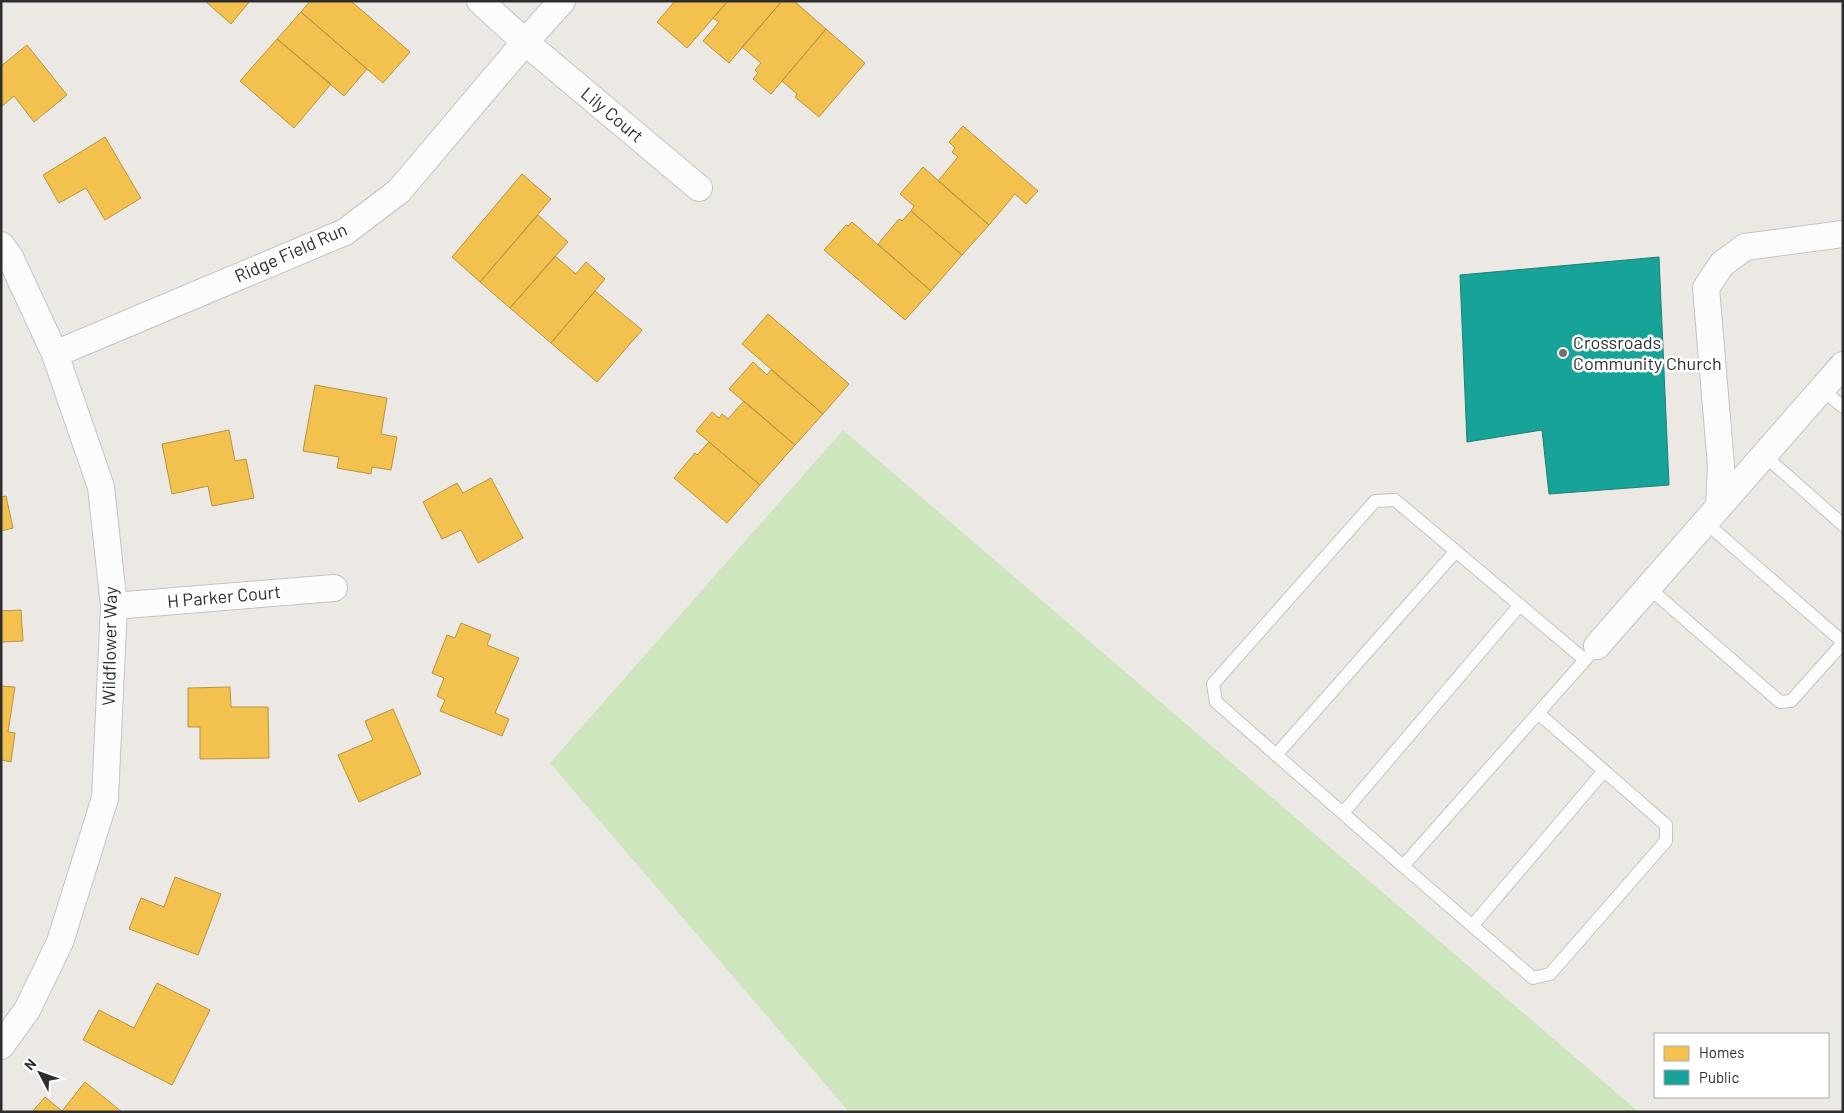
<svg xmlns="http://www.w3.org/2000/svg" width="1844" height="1113" font-family="Barlow,sans-serif">
	<rect width="100%" height="100%" fill="#ece8e4"/>
	<path fill="#cee6be" d="M 843,430 L 1639,1112 L 849,1112 L 550,763 Z"/>
	<path fill="#f2c14e" stroke="#b79544" d="M 205,1 L 250,1 L 231,24 Z
		M 310,1 L 351,1 L 410,52 L 383,83 L 301,12 Z
		M 675,1 L 728,1 L 687,48 L 657,22 Z
		M 728,1 L 782,1 L 729,63 L 703,41 L 719,22 L 713,18 Z
		M 782,1 L 794,1 L 826,29 L 771,94 L 753,79 L 758,73 L 755,70 L 761,63 L 742,47 Z
		M 301,12 L 367,69 L 344,96 L 277,39 Z
		M 826,29 L 865,63 L 819,117 L 795,97 L 797,94 L 782,81 Z
		M 277,39 L 331,84 L 294,128 L 240,81 Z
		M 27,45 L 67,95 L 34,122 L 14,96 L 1,107 L 1,66 Z
		M 963,126 L 1038,191 L 1026,204 L 1015,194 L 989,225 L 938,181 L 958,157 L 952,152 L 955,148 L 949,142 Z
		M 105,137 L 141,198 L 105,220 L 86,188 L 59,203 L 43,175 Z
		M 923,167 L 989,225 L 962,255 L 911,211 L 914,206 L 900,194 Z
		M 522,174 L 551,199 L 480,282 L 452,257 Z
		M 911,211 L 962,255 L 931,291 L 878,244 L 899,219 L 902,221 Z
		M 538,215 L 568,242 L 510,308 L 480,282 Z
		M 852,222 L 931,291 L 905,320 L 824,250 L 846,225 L 848,226 Z
		M 555,256 L 576,274 L 586,262 L 605,279 L 551,343 L 510,308 Z
		M 595,291 L 642,330 L 597,382 L 551,343 Z
		M 768,314 L 849,384 L 823,414 L 742,344 Z
		M 753,362 L 767,375 L 771,370 L 823,414 L 795,445 L 729,389 Z
		M 315,385 L 387,398 L 381,434 L 397,437 L 391,470 L 372,467 L 371,474 L 337,468 L 339,457 L 303,451 Z
		M 744,401 L 795,445 L 760,485 L 696,431 L 712,412 L 719,418 L 722,414 L 728,419 Z
		M 229,430 L 235,461 L 246,459 L 254,498 L 212,506 L 208,486 L 172,494 L 162,444 Z
		M 709,442 L 760,485 L 727,523 L 674,478 L 695,453 L 697,455 Z
		M 491,478 L 523,538 L 478,563 L 461,530 L 442,539 L 423,502 L 457,483 L 463,493 Z
		M 6,496 L 13,528 L 1,531 L 1,497 Z
		M 21,610 L 23,641 L 1,642 L 1,611 Z
		M 461,623 L 491,635 L 487,645 L 519,658 L 495,713 L 509,719 L 502,736 L 440,711 L 445,700 L 437,696 L 444,678 L 432,673 L 447,635 L 455,638 Z
		M 1,686 L 15,687 L 8,732 L 15,733 L 11,762 L 2,760 L 1,764 Z
		M 230,687 L 231,707 L 268,707 L 269,758 L 200,759 L 200,727 L 188,727 L 188,688 Z
		M 393,709 L 421,774 L 359,802 L 338,755 L 373,740 L 365,721 Z
		M 175,877 L 221,894 L 198,955 L 129,929 L 141,898 L 164,907 Z
		M 157,983 L 210,1010 L 172,1085 L 83,1040 L 99,1010 L 134,1028 Z
		M 85,1082 L 122,1112 L 32,1112 L 45,1097 L 62,1111 Z"/>
	<path fill="#17a398" stroke="#1e8078" d="M 1659,257 L 1669,485 L 1549,494 L 1542,430 L 1467,442 L 1460,275 Z"/>
	<g fill="none" stroke-linecap="round" stroke-linejoin="round">
		<g stroke="#c5c4c5" stroke-width="14">
			<path id="service" d="M 1822,389 L 1843,407
				M 1764,455 L 1843,525
				M 1705,522 L 1843,642
				M 1648,587 L 1780,702 L 1791,701 L 1843,643
				M 1585,660 L 1395,500 L 1375,501 L 1213,684 L 1216,702 L 1403,866 L 1585,660 L 1597,646
				M 1276,755 L 1456,551
				M 1343,813 L 1520,605
				M 1403,866 L 1533,978 L 1550,974 L 1666,841 L 1666,825 L 1538,713
				M 1472,926 L 1604,771"/>
		</g>
		<g stroke="#c5c4c5" stroke-width="28">
			<path id="minor" d="M 480,1 L 525,42 L 699,188
				M 1,245 L 10,257 L 55,354 L 101,487 L 114,606 L 105,798 L 60,942 L 27,1010 L 1,1046
				M 55,354 L 345,232 L 399,191 L 525,42 L 562,1
				M 1719,506 L 1721,466 L 1706,288 L 1722,264 L 1745,247 L 1843,234
				M 114,606 L 334,588
				M 1597,646 L 1843,365"/>
		</g>
		<use href="#service" stroke="#fcfcfb" stroke-width="12"/>
		<use href="#minor" stroke="#fcfcfb" stroke-width="26"/>
	</g>
	<circle fill="#706f6e" stroke="#fff" stroke-width="2" cx="1563" cy="353" r="5"/>
	<g text-anchor="middle" stroke-width="5" stroke-linejoin="round" paint-order="stroke">
		<g font-size="18" fill="#2e2e2e" stroke="#fff">
			<text transform="translate(612 115) rotate(40)" y="6">Lily Court</text>
			<text transform="translate(291 253) rotate(-24)" y="6">Ridge Field Run</text>
			<text transform="translate(224 597) rotate(-5)" y="6">H Parker Court</text>
			<text transform="translate(110 646) rotate(-89)" y="6">Wildflower Way</text>
		</g>
		<g font-size="18" fill="#2e2e2e" stroke="#fff" text-anchor="start">
			<text x="1573" y="349">Crossroads<tspan x="1573" dy="21">Community Church</tspan></text>
		</g>
	</g>
	<rect width="1844" height="1113" fill="none" stroke="#2e2e2e" stroke-width="5"/>
	<rect x="1654" y="1033" width="175" height="65" fill="#ffffff" stroke="#ababab"/>
	<rect x="1664" y="1046" width="25" height="15" fill="#f2c14e" stroke="#ababab"/>
	<text x="1699" y="1058" font-size="15" fill="#2e2e2e">Homes</text>
	<rect x="1664" y="1070" width="25" height="15" fill="#17a398" stroke="#ababab"/>
	<text x="1699" y="1083" font-size="15" fill="#2e2e2e">Public</text>
	<g transform="translate(40 1073) rotate(311)" stroke="#ffffff" stroke-width="4" paint-order="stroke">
	<path d="M0-4L9 19L0 12L-9 19Z" fill="#2e2e2e"/>
	<text y="-8" font-size="14" font-weight="bold" text-anchor="middle" fill="#2e2e2e">N</text>
	</g>
</svg>
